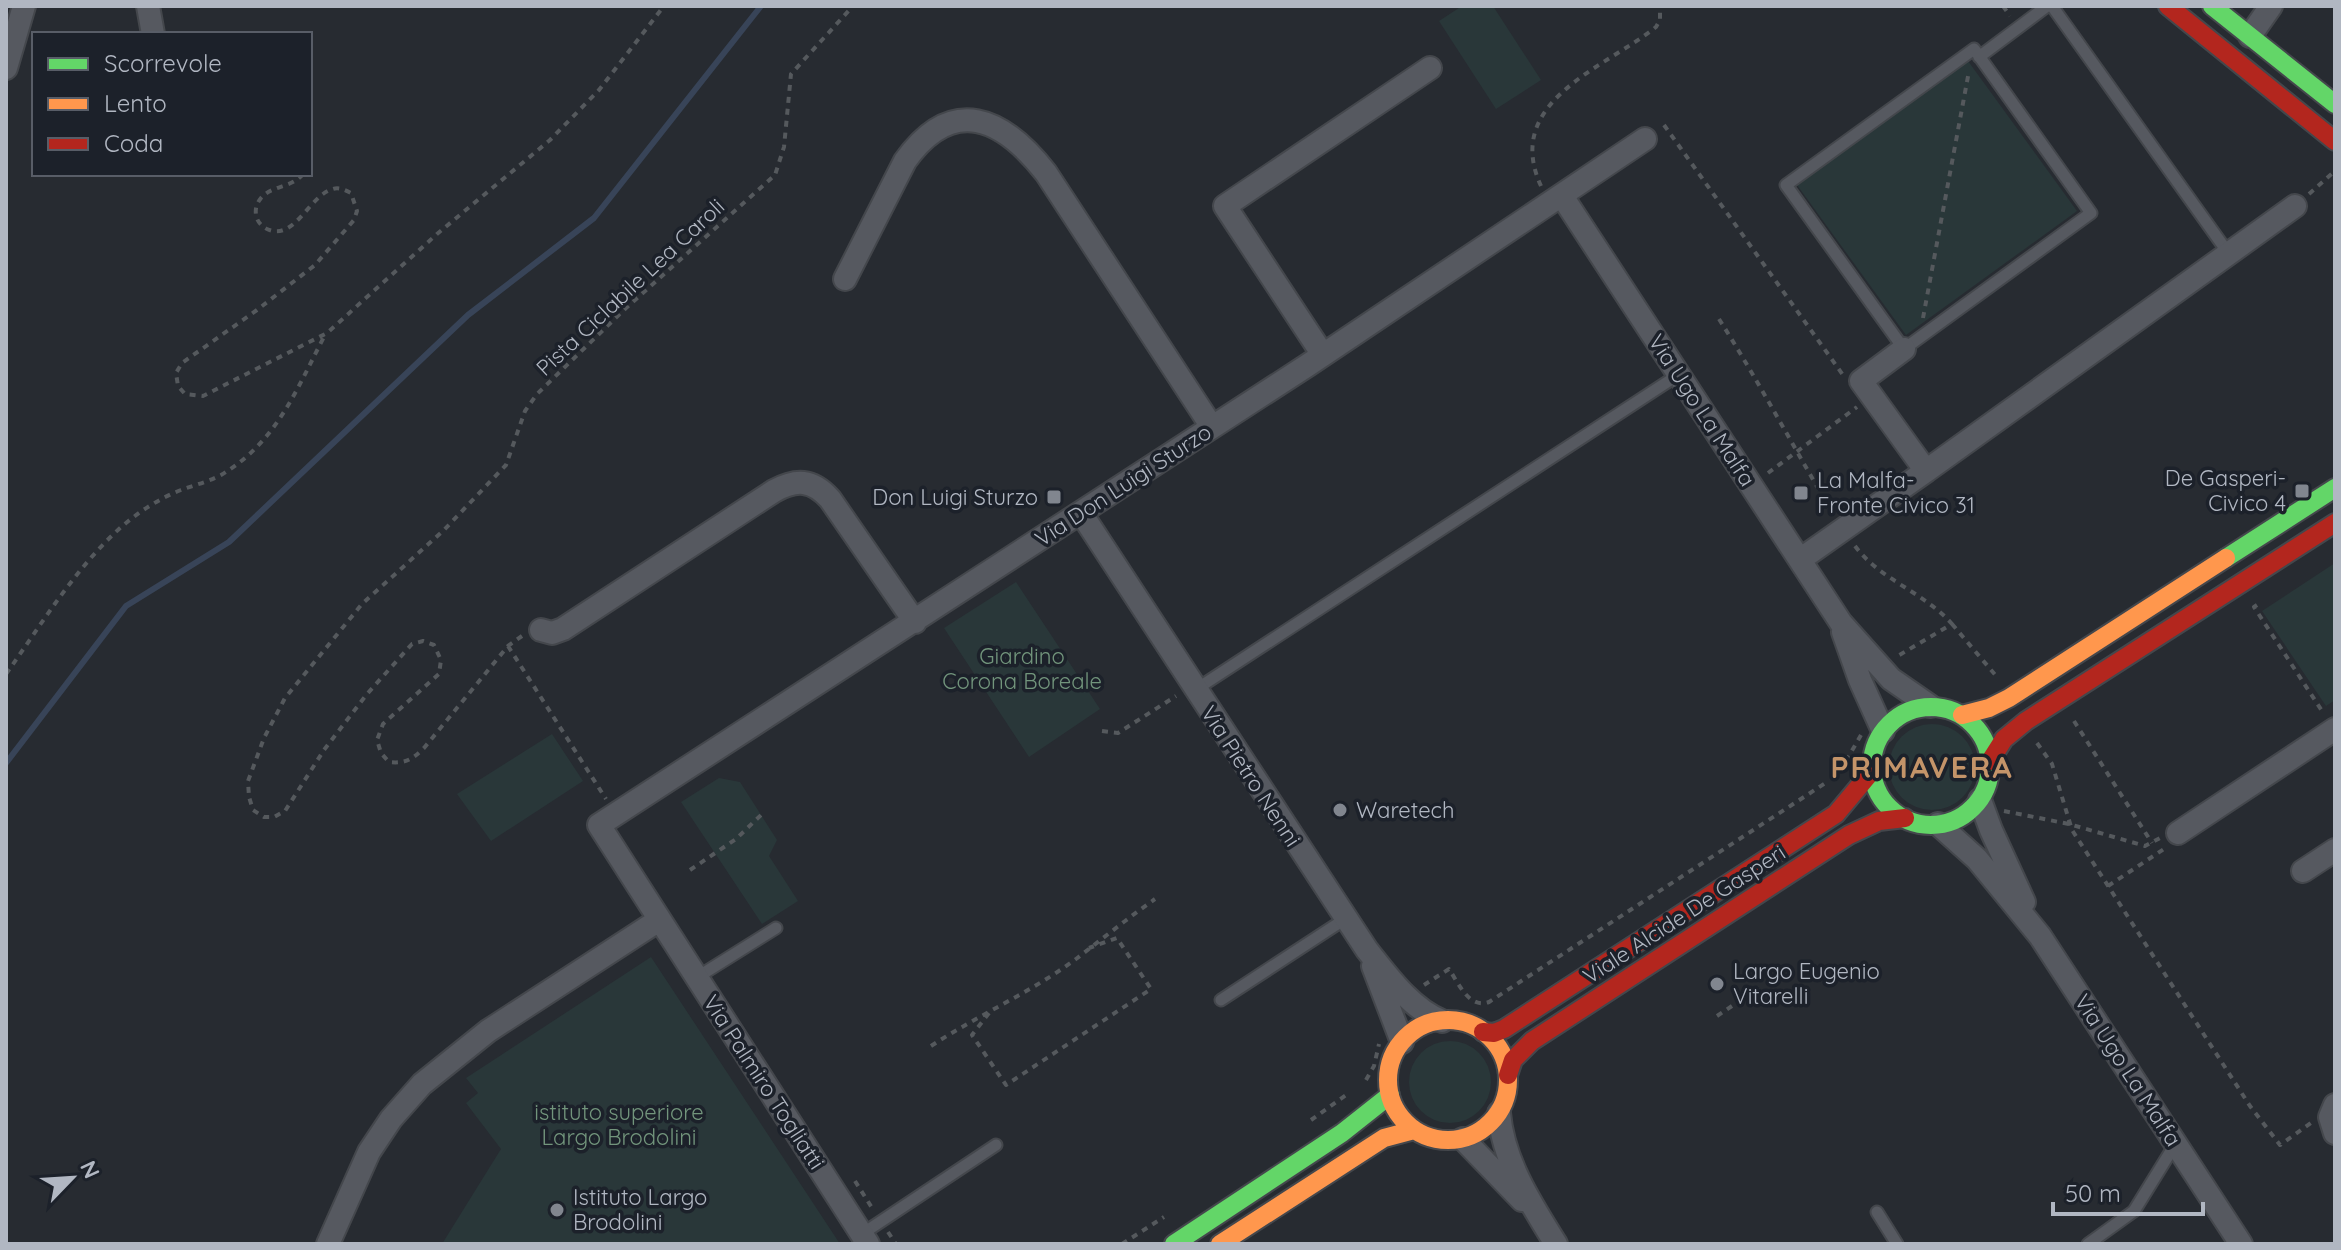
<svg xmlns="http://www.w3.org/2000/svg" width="2341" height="1250" font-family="Quicksand,sans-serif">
	<rect width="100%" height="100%" fill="#272b31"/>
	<path fill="#293739" d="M 1462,6 L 1493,6 L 1541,80 L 1496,109 L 1439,21 Z
		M 1968,61 L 2077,211 L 1906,335 L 1797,185 Z
		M 2335,563 L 2335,700 L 2326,706 L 2262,611 Z
		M 1016,582 L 1100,709 L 1029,757 L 944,628 Z
		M1889 767a43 43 0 1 1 86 0a43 43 0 1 1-86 0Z
		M 552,734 L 583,781 L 491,841 L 457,794 Z
		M 719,778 L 740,782 L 777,840 L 769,856 L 798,901 L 762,924 L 681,802 Z
		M 651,957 L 840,1244 L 442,1244 L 501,1149 L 466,1103 L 478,1093 L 466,1078 Z
		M1409 1082a41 41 0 1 1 82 0a41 41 0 1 1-82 0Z"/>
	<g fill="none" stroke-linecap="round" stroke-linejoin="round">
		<path stroke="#384458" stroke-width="6" d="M 6,763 L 126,606 L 229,542 L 468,315 L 594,218 L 761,6"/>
		<g stroke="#44474c" stroke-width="15">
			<path id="lane" d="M 2052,6 L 2229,254
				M 1974,49 L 2091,213 L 1904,349 L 1786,185 Z
				M 1979,57 L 2047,6
				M 1195,690 L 1678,375
				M 696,978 L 776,928
				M 1221,1000 L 1345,919
				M 1877,1212 L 1897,1244
				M 862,1234 L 996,1145
				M 2088,1244 L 2134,1211 L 2176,1143"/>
		</g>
		<g stroke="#44474c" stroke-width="26">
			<path id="street" d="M 148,6 L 153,34
				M 2250,36 L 2271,6
				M 6,68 L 24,6
				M 1562,196 L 1841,623 L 1891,679 L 1930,706
				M 845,279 L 905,161 C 953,94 1003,118 1046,173 L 1212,427
				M 1323,355 L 1225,206 L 1430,68
				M 1926,471 L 2295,206
				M 1081,513 L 1367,950 C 1387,975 1411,1009 1442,1021
				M 1801,559 L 1926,471 L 1861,381 L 1904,349
				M 541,630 L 552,633 L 563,629 L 774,491 C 796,479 812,479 830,499 L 915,622
				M 1843,632 L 1860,680 L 1883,731
				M 1980,800 L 1991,830 L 2024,902
				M 1938,824 L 1977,859 L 2040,936 L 2241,1244
				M 2178,833 L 2335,729
				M 2303,871 L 2335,850
				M 1373,966 L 1402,1042
				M 2335,1105 L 2330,1117 L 2335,1133
				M 1499,1113 C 1503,1161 1531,1204 1556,1244
				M 1463,1139 L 1522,1200
				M 328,1244 L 369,1152 L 391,1119 L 422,1084 L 488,1031 L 659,920
				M 868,1244 L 599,825 L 1308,365 L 1645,139"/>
		</g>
		<g stroke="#44474c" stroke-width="22">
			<path id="fast" d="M 2212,6 L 2335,104
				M 2226,558 L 2335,488
				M1872 766a59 59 0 1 1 118 0a59 59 0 1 1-118 0Z
				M 1174,1244 L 1342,1133 L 1390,1095"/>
		</g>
		<g stroke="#44474c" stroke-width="22">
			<path id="slow" d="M 1962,715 L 1989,708 L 2009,698 L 2226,558
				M1388 1080a60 60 0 1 1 120 0a60 60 0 1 1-120 0Z
				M 1220,1244 L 1384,1138 L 1414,1130"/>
		</g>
		<g stroke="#44474c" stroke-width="22">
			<path id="jam" d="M 2168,6 L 2335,141
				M 1990,761 L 2004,739 L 2026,721 L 2335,523
				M 1483,1032 L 1494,1033 L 1504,1029 L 1836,814 L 1872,771
				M 1508,1075 L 1513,1060 L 1532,1041 L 1849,835 L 1879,821 L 1905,818"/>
		</g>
		<path stroke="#55595d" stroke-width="4" stroke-dasharray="6 6" stroke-linecap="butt" d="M 2003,6 L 2010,16
			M 1664,125 L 1843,375
			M 303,174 C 292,188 272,185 261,198 C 257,203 255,208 256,215 C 257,221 261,226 267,229 C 295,242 309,195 333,189 C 339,187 345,190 351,193 L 357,211 L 354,220 L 315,265 L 257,310 L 182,363 L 176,373 L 178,386 L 185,394 L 203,396 L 327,333 L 437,234 L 550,140 L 599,90 L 664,6
			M 1541,186 C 1502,101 1605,68 1656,27 L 1660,20 L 1660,6
			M 2309,194 L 2335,171
			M 1923,318 L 1969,71
			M 1719,319 C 1759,382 1794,448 1832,512
			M 1768,473 L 1857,407
			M 1855,546 C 1880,580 1924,592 1952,624 L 1896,657
			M 2257,605 L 2254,607 L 2324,714
			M 1952,624 L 1997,677
			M 522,636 L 508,646 L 424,748 C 413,759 405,764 389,762 L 381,753 L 377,740 L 383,724 L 439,674 L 441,660 L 434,645 L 423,641 L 412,644 L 367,694 L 324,750 L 285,811 L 274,817 L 264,817 L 253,810 L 249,797 L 248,781 L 264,738 L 285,698 L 362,604 L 444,530 L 506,465 L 525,411 L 537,394 L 626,308 L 775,175 L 784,147 L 791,74 L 853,6
			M 508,646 L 606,799
			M 6,674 C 41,625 74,570 119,529 C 137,513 158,499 181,490 C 194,485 208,482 221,475 C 277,442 296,390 325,335
			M 2074,721 L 2152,843
			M 1102,731 L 1118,733 L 1176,696
			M 2037,743 L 2052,764 L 2072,830 L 2250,1106 L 2280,1145 L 2311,1123
			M 1846,761 L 1861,735
			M 2004,811 L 2069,824 L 2145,846 L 2160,838
			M 690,870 L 736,839 L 761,815
			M 2108,886 L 2167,847
			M 1424,985 L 1449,969 C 1459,984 1469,1009 1489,1002 L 1827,782
			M 989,1013 L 972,1035 L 1006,1085 L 1151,989 L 1117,938 L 1089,948
			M 1717,1016 L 1759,988
			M 931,1046 C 978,1015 1030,993 1076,959 C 1102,939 1128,918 1155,899
			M 1366,1080 L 1374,1066 L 1379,1044
			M 1311,1120 L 1346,1095
			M 855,1181 L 874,1211
			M 888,1232 L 896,1244
			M 1122,1244 L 1164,1217"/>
		<use href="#lane" stroke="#565960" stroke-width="11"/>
		<use href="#street" stroke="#565960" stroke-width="22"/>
		<use href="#fast" stroke="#63d668" stroke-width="18"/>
		<use href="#slow" stroke="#ff974d" stroke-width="18"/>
		<use href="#jam" stroke="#b3261e" stroke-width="18"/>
	</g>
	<g fill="#81868f" stroke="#1c212a" stroke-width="3">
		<rect x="2294" y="483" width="16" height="16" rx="4"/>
		<rect x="1793" y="485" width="16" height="16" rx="4"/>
		<rect x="1046" y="489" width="16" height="16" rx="4"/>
		<circle cx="1340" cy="810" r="8"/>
		<circle cx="1717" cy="984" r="8"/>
		<circle cx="557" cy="1210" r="8"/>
	</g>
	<g text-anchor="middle" stroke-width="7" stroke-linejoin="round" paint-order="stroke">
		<g font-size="22" fill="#b1b7c2" stroke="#1c212a">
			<text transform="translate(630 287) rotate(-43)" y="8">Pista Ciclabile Lea Caroli</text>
			<text transform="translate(1702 410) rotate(57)" y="8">Via Ugo La Malfa</text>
			<text transform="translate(1123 485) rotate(-33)" y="8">Via Don Luigi Sturzo</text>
			<text transform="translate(1251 776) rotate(57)" y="8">Via Pietro Nenni</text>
			<text transform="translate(1684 914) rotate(-33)" y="8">Viale Alcide De Gasperi</text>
			<text transform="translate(2128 1070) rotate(57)" y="8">Via Ugo La Malfa</text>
			<text transform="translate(764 1082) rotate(57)" y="8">Via Palmiro Togliatti</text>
		</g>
		<g font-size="22" fill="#b1b7c2" stroke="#1c212a" text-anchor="start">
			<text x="2286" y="486" text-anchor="end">De Gasperi-<tspan x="2286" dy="25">Civico 4</tspan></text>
			<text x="1817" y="488">La Malfa-<tspan x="1817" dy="25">Fronte Civico 31</tspan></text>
			<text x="1038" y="505" text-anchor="end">Don Luigi Sturzo</text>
			<text x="1356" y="818">Waretech</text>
			<text x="1733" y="979">Largo Eugenio<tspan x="1733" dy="25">Vitarelli</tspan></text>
			<text x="573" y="1205">Istituto Largo<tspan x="573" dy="25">Brodolini</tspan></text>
		</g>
		<g font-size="22" fill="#72957c" stroke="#1c212a">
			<text x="1022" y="664">Giardino<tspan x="1022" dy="25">Corona Boreale</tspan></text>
			<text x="619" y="1120">istituto superiore<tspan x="619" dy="25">Largo Brodolini</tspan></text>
		</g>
		<g font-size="30" font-weight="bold" letter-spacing="2" fill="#c49469" stroke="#1c212a">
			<text x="1922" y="778">PRIMAVERA</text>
		</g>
	</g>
	<rect width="2341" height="1250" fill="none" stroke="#b1b7c2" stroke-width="16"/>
	<rect x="32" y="32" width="280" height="144" fill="#1c212a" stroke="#585d67" stroke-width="2"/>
	<rect x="48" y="58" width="40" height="12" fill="#63d668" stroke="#585d67" stroke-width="2"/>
	<text x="104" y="72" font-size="24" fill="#b1b7c2">Scorrevole</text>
	<rect x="48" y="98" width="40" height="12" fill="#ff974d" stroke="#585d67" stroke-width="2"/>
	<text x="104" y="112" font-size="24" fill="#b1b7c2">Lento</text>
	<rect x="48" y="138" width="40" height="12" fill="#b3261e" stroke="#585d67" stroke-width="2"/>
	<text x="104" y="152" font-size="24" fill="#b1b7c2">Coda</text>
	<g transform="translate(72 1178) rotate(65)" stroke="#1c212a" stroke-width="6" paint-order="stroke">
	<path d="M0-6L14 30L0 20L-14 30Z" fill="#b1b7c2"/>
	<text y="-12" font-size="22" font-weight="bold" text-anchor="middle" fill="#b1b7c2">N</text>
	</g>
	<path d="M2053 1202v12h150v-12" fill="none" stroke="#b1b7c2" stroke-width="4"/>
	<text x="2065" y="1202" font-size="24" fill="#b1b7c2" stroke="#1c212a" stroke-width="6" paint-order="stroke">50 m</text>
</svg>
